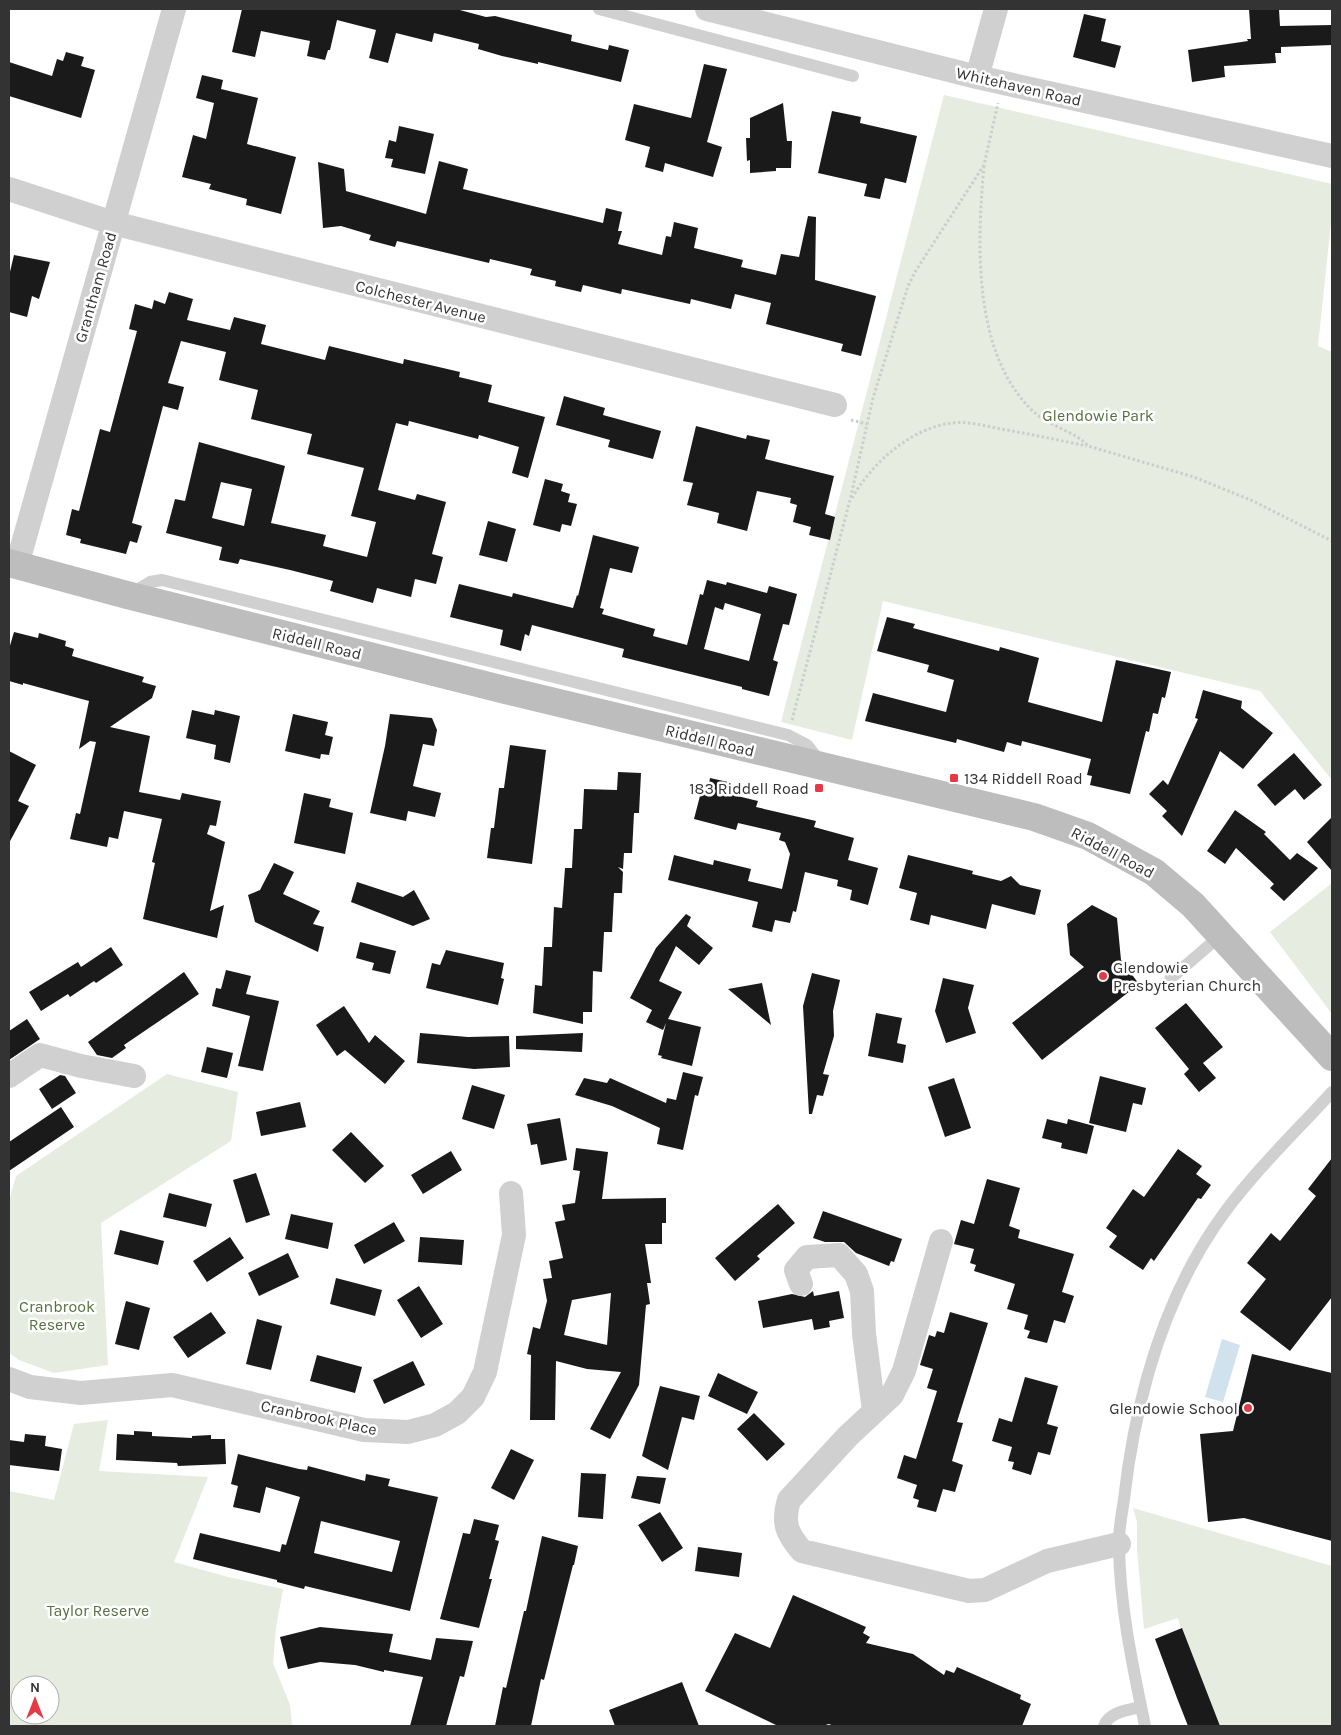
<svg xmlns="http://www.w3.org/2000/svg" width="1341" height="1735" font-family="Karla,sans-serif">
	<rect width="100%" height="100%" fill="#fff"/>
	<path fill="#e6ecdf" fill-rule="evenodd" d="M 944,95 L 1332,184 L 1332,213 L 1318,346 L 1332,352 L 1332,780 L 1260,691 L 883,601 L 852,740 L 781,722 Z
		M 1332,883 L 1332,1014 L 1270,932 Z
		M 167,1074 L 238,1092 L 231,1141 L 101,1223 L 108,1365 L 54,1373 L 19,1360 L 9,1353 L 9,1201 L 16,1176 Z
		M 108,1420 L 99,1471 L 208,1477 L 174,1562 L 228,1577 L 283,1589 L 276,1628 L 273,1663 L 290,1705 L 292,1726 L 9,1726 L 9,1491 L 54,1500 L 74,1424 ZM 20,1685 L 50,1685 L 50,1715 L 20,1715 Z
		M 1133,1508 L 1332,1566 L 1332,1726 L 1206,1726 L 1178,1618 L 1144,1629 L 1137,1549 L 1137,1522 Z"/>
	<path fill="#cfe2ee" d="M 1222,1339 L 1240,1345 L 1223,1402 L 1205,1397 Z"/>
	<path fill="#1a1a1a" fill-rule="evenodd" d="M 242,9 L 456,9 L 486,17 L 495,16 L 572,35 L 571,41 L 608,50 L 609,45 L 629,50 L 621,82 L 538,62 L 538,64 L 502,56 L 478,49 L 479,44 L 434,33 L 432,42 L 396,33 L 388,63 L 369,58 L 376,30 L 337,20 L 330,50 L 328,50 L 325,60 L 307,56 L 310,41 L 261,31 L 255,57 L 232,52 Z
		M 1249,9 L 1279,9 L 1280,26 L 1332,25 L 1332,45 L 1281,47 L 1281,53 L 1275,53 L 1276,63 L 1224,66 L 1225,77 L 1192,82 L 1188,50 L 1248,41 L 1247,39 L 1251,39 Z
		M 1084,14 L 1106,19 L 1101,41 L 1121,46 L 1115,68 L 1073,57 Z
		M 66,52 L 84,57 L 81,66 L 95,70 L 81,118 L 9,96 L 9,62 L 52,76 L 57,59 L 63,61 Z
		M 704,64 L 727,69 L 707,142 L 722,147 L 713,177 L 665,163 L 663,172 L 645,167 L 650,147 L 625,140 L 634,104 L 691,118 Z
		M 202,75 L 223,80 L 221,89 L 258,98 L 247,144 L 296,157 L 281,214 L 246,205 L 247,199 L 209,189 L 211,184 L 182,177 L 193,135 L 206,139 L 214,103 L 196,98 Z
		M 783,103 L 787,141 L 792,141 L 791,168 L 776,168 L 776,171 L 750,173 L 750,160 L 747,161 L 746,138 L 750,138 L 750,118 Z
		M 832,111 L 861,117 L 860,123 L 917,136 L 906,183 L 885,178 L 880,199 L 864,196 L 867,184 L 818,173 Z
		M 399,126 L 434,134 L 425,174 L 391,167 L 393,159 L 385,158 L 389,140 L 396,142 Z
		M 439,161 L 468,169 L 463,189 L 603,223 L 606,208 L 622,212 L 618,231 L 622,231 L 618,244 L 662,255 L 666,236 L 671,237 L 674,222 L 698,228 L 694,248 L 743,260 L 741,267 L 776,275 L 781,254 L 799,257 L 808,216 L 816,217 L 815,280 L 876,296 L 861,356 L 841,351 L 843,344 L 766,324 L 771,303 L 735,294 L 731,309 L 691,299 L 690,304 L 622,289 L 621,294 L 583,285 L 581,292 L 555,286 L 556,281 L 530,275 L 532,269 L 490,259 L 489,263 L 397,241 L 395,247 L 369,240 L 371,235 L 341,226 L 323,228 L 318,162 L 344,169 L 346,191 L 426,214 Z
		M 14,255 L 50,262 L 39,299 L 32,296 L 27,317 L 9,312 L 9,276 Z
		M 169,292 L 193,299 L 187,320 L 230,330 L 234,317 L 266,325 L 261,344 L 325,360 L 329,346 L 403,364 L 404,359 L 443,368 L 460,372 L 459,377 L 492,385 L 488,402 L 545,417 L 528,478 L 512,473 L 519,447 L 479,435 L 478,439 L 409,421 L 408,426 L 396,423 L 378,490 L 415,500 L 417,494 L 446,502 L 432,554 L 443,557 L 436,584 L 415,579 L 411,597 L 377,588 L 373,603 L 330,591 L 333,581 L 290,570 L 240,559 L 238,564 L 219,560 L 222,547 L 166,533 L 175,499 L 185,501 L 199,442 L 285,466 L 271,523 L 326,535 L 323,546 L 367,557 L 376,522 L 351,516 L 364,468 L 307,454 L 312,434 L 251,419 L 258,390 L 219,380 L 226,352 L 181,341 L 168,383 L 184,387 L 178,410 L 163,406 L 132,523 L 142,526 L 137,543 L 130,541 L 126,554 L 80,543 L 81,539 L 66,535 L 72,509 L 79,511 L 100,429 L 110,432 L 137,331 L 129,329 L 135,304 L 152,309 L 154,300 L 165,304 ZM 221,482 L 252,489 L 244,526 L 212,518 Z
		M 564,396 L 605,408 L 603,415 L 661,431 L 653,459 L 608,447 L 610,440 L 556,425 Z
		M 696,426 L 746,439 L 747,435 L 770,440 L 765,459 L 834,476 L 825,514 L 835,517 L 830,540 L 809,535 L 811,527 L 793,522 L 797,505 L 790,503 L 791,498 L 757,491 L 747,531 L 717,523 L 719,513 L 687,505 L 693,483 L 683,481 Z
		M 545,479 L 563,484 L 561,491 L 570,494 L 568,502 L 577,504 L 571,526 L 562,524 L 560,532 L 533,525 Z
		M 488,521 L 516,529 L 507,562 L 479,555 Z
		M 593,535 L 639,547 L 632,573 L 610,568 L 600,608 L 604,609 L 602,614 L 655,629 L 653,636 L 687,645 L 700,594 L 703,595 L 707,580 L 726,585 L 727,582 L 767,593 L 769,586 L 797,594 L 789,625 L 783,624 L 773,660 L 778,662 L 769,696 L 742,689 L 742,687 L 622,657 L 624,649 L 532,625 L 529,636 L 525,634 L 521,651 L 500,645 L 503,630 L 450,617 L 459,584 L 512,597 L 513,593 L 573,608 L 577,595 L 578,596 ZM 725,603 L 761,614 L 749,661 L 704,649 L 715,607 L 723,610 Z
		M 887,617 L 915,624 L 913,628 L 999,651 L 1000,647 L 1039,658 L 1028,702 L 1102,722 L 1116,660 L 1171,672 L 1165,698 L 1162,697 L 1158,714 L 1153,713 L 1149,732 L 1146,731 L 1130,794 L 1090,785 L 1092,776 L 1087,775 L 1091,759 L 1022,741 L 1021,746 L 1007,742 L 1004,752 L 957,739 L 956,743 L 865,721 L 873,693 L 946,712 L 954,680 L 927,672 L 929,665 L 877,651 Z
		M 14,632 L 38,638 L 39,633 L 66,641 L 65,646 L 74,649 L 72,656 L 144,677 L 142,682 L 156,686 L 152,698 L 110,727 L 150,736 L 139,792 L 180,800 L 182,793 L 221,801 L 216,826 L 210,825 L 207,834 L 225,842 L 210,911 L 224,905 L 217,938 L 143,919 L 155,863 L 152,862 L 162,819 L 124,811 L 118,839 L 109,837 L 107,847 L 70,839 L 76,813 L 80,814 L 96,742 L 90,741 L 79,749 L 89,701 L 23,683 L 23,685 L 9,681 L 9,649 Z
		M 1203,690 L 1242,701 L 1241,708 L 1273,733 L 1243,769 L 1220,751 L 1182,836 L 1162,816 L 1167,811 L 1149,794 L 1163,780 L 1168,785 L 1198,719 L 1195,718 Z
		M 192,710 L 214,715 L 215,710 L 240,716 L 230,763 L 214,759 L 216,745 L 186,738 Z
		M 293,714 L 328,722 L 325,735 L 333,737 L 329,755 L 321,754 L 320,759 L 285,751 Z
		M 390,714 L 432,718 L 437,730 L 434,746 L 423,744 L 413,786 L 441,793 L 435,817 L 408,811 L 406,821 L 370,813 L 385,746 Z
		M 510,745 L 546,750 L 532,864 L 487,858 L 491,828 L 494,828 L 499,788 L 504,788 Z
		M 9,751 L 36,765 L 18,801 L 29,806 L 9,843 Z
		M 1294,753 L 1322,785 L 1304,800 L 1295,789 L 1275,806 L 1257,785 Z
		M 618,772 L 641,773 L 639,813 L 634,813 L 632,853 L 624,853 L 623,869 L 618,867 L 623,872 L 622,893 L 614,893 L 612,932 L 604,932 L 602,972 L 593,971 L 592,1012 L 583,1012 L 583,1024 L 533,1013 L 535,985 L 542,986 L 544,947 L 552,947 L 554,907 L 562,908 L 565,868 L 572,868 L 574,829 L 582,829 L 584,789 L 617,790 Z
		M 710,778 L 728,782 L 725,793 L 758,801 L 756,807 L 816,821 L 814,827 L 854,838 L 848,860 L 878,868 L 868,905 L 850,900 L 852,890 L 837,886 L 838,880 L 805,872 L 796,912 L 793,911 L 790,923 L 775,920 L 772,932 L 752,927 L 758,902 L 668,880 L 674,855 L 713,865 L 714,860 L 751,869 L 748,881 L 782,889 L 790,854 L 785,842 L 779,840 L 781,833 L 738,823 L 736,830 L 694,819 L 701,792 L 707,794 Z
		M 304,793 L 331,799 L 329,807 L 353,813 L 345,854 L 294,843 Z
		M 1235,810 L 1266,832 L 1264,834 L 1290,860 L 1297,853 L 1318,868 L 1284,901 L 1270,888 L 1274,884 L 1236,848 L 1225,864 L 1207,851 Z
		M 1332,817 L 1332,871 L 1307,842 Z
		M 908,855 L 973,871 L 972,874 L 1001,881 L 1011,876 L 1020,885 L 1041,890 L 1035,915 L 992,904 L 986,929 L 931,915 L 929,925 L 910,920 L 917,893 L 899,888 Z
		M 274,863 L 294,872 L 283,894 L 320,911 L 313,924 L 324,927 L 318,952 L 255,922 L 248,895 L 260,890 Z
		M 357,882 L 403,897 L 414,890 L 430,919 L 413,926 L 351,902 Z
		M 1092,905 L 1117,918 L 1121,960 L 1139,984 L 1042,1060 L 1012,1023 L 1084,967 L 1070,955 L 1067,924 Z
		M 686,914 L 691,917 L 687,926 L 713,948 L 699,965 L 676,946 L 659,981 L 682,992 L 668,1019 L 701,1027 L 692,1066 L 661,1058 L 662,1056 L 658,1055 L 666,1023 L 663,1030 L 646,1022 L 652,1010 L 630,998 L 656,948 Z
		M 360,942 L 396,951 L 390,974 L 372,970 L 374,963 L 356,958 Z
		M 111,947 L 123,965 L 96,983 L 94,981 L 70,997 L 68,994 L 41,1011 L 29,992 L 78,962 L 81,967 Z
		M 446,950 L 504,963 L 501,978 L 504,979 L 498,1005 L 426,988 L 432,963 L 440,965 Z
		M 226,970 L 251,976 L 246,994 L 279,1001 L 263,1071 L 238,1066 L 250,1016 L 212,1006 L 216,988 L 221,989 Z
		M 184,972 L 199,994 L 124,1045 L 126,1048 L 112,1058 L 97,1055 L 88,1042 Z
		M 812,973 L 840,980 L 833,1011 L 834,1036 L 823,1074 L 829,1075 L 823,1096 L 817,1095 L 812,1114 L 809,1114 L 803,1006 Z
		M 943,978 L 974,985 L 968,1008 L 976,1033 L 946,1043 L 935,1011 Z
		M 762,983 L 771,1025 L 728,989 Z
		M 1186,1003 L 1223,1047 L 1203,1063 L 1216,1078 L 1199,1092 L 1184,1074 L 1189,1069 L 1155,1028 Z
		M 344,1006 L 369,1043 L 375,1035 L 405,1061 L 385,1084 L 345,1050 L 337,1056 L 316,1025 Z
		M 876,1013 L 902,1018 L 897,1043 L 906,1045 L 903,1063 L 868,1056 Z
		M 27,1019 L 40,1039 L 9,1060 L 9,1031 Z
		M 420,1033 L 468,1037 L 509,1036 L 510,1067 L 474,1069 L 417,1063 Z
		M 583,1033 L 582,1052 L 516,1049 L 516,1036 Z
		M 207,1047 L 233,1053 L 227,1078 L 201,1072 Z
		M 683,1072 L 703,1077 L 698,1096 L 695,1095 L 683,1150 L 657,1144 L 660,1128 L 612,1106 L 575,1095 L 584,1078 L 607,1083 L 610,1078 L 666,1103 L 667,1098 L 676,1100 Z
		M 60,1075 L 65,1076 L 76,1093 L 52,1109 L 39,1089 Z
		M 1100,1076 L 1146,1088 L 1142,1105 L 1133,1103 L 1126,1132 L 1089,1123 Z
		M 954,1078 L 971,1128 L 945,1137 L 928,1087 Z
		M 472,1085 L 505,1095 L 494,1129 L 462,1119 Z
		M 300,1102 L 306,1127 L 261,1136 L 256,1112 Z
		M 61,1107 L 74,1127 L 9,1171 L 9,1142 Z
		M 560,1118 L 567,1160 L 541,1165 L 537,1144 L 531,1145 L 527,1124 Z
		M 1047,1119 L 1067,1124 L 1068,1119 L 1094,1126 L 1087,1154 L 1061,1148 L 1062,1143 L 1042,1138 Z
		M 351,1132 L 384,1166 L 365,1183 L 332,1150 Z
		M 576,1148 L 608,1152 L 602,1199 L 666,1198 L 666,1223 L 662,1223 L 662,1244 L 645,1244 L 651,1283 L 647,1283 L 650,1304 L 646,1305 L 639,1385 L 610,1439 L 590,1429 L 621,1372 L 587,1369 L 556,1361 L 555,1420 L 530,1420 L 531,1355 L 527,1354 L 533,1327 L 540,1329 L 547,1301 L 543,1279 L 552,1278 L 549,1261 L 563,1258 L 555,1222 L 565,1220 L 562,1205 L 575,1203 L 580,1171 L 573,1170 ZM 611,1293 L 607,1345 L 564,1335 L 572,1300 Z
		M 1178,1149 L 1202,1166 L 1196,1174 L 1211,1185 L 1201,1199 L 1198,1198 L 1154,1261 L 1151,1258 L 1143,1270 L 1109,1247 L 1117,1236 L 1106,1228 L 1133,1189 L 1144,1197 Z
		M 451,1151 L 462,1170 L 423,1194 L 411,1175 Z
		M 1332,1158 L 1332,1297 L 1290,1351 L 1240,1312 L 1266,1279 L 1247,1263 L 1271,1233 L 1280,1241 L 1316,1196 L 1308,1189 Z
		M 256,1173 L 270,1215 L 246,1223 L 233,1180 Z
		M 987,1179 L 1020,1188 L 1009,1226 L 1020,1230 L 1018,1238 L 1074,1254 L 1062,1292 L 1074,1296 L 1065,1323 L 1054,1320 L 1047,1343 L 1027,1338 L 1030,1331 L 1024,1329 L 1028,1315 L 1007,1309 L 1015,1284 L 974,1271 L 976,1265 L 970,1263 L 974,1249 L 954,1244 L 961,1220 L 974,1224 Z
		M 169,1193 L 212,1204 L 206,1227 L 163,1217 Z
		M 778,1204 L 795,1223 L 757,1256 L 760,1259 L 735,1281 L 715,1258 Z
		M 823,1211 L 902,1239 L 894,1262 L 891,1261 L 889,1266 L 856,1253 L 844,1242 L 825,1242 L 813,1238 Z
		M 291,1214 L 333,1223 L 328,1249 L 285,1239 Z
		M 394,1222 L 405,1241 L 364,1264 L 354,1245 Z
		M 120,1230 L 164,1241 L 158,1265 L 114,1254 Z
		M 230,1237 L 244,1258 L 207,1282 L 193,1261 Z
		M 420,1237 L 464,1240 L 462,1265 L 418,1262 Z
		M 288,1253 L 299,1277 L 259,1296 L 248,1273 Z
		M 336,1278 L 382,1290 L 375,1316 L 330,1304 Z
		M 419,1286 L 443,1324 L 421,1338 L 397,1300 Z
		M 813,1291 L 814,1296 L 839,1291 L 844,1318 L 829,1321 L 830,1327 L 814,1330 L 812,1319 L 763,1328 L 758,1301 L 792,1294 L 805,1297 Z
		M 126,1301 L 150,1308 L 139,1350 L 115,1344 Z
		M 211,1312 L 226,1333 L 188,1358 L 173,1337 Z
		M 950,1312 L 988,1323 L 957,1422 L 963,1423 L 952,1461 L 963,1465 L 955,1492 L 943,1489 L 936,1512 L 917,1507 L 919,1500 L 913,1498 L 917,1485 L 897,1478 L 904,1455 L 916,1459 L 937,1391 L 927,1388 L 933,1369 L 920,1365 L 929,1335 L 935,1337 L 937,1331 L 944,1333 Z
		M 257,1319 L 282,1326 L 271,1370 L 246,1364 Z
		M 1252,1354 L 1332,1373 L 1332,1541 L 1244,1518 L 1208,1522 L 1200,1434 L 1233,1431 Z
		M 317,1355 L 362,1367 L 355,1393 L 310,1381 Z
		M 413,1361 L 425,1385 L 384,1404 L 373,1380 Z
		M 718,1373 L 758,1392 L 747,1414 L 708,1396 Z
		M 1025,1377 L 1058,1386 L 1047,1424 L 1058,1427 L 1050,1455 L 1038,1452 L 1031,1475 L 1012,1469 L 1014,1462 L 1008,1461 L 1012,1447 L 992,1441 L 999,1418 L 1012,1422 Z
		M 660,1386 L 700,1396 L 694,1420 L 682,1417 L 668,1470 L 642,1456 Z
		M 754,1413 L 785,1444 L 767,1461 L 737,1429 Z
		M 134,1431 L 152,1432 L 152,1436 L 192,1438 L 192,1436 L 211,1435 L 211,1439 L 225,1439 L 226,1464 L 178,1466 L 177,1463 L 116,1460 L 117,1434 L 134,1435 Z
		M 25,1434 L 46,1436 L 45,1446 L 62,1449 L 59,1471 L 9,1465 L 9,1440 L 24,1442 Z
		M 511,1449 L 534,1460 L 514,1500 L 491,1488 Z
		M 238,1454 L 299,1469 L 307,1470 L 308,1466 L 365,1481 L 366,1474 L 390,1479 L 388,1486 L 438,1497 L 410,1611 L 305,1586 L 304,1589 L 277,1582 L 277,1580 L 193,1559 L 200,1533 L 280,1552 L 282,1544 L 286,1545 L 300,1497 L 266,1487 L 260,1513 L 233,1507 L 238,1486 L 231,1484 ZM 321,1521 L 400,1541 L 392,1572 L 314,1553 Z
		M 581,1473 L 606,1474 L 603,1519 L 578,1517 Z
		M 637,1476 L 666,1478 L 660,1504 L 631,1498 Z
		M 660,1512 L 683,1548 L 662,1562 L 638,1525 Z
		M 474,1519 L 499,1525 L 495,1540 L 499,1541 L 489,1579 L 492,1579 L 479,1628 L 440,1619 L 463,1533 L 470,1534 Z
		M 542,1536 L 578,1546 L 574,1565 L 573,1565 L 544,1680 L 541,1679 L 531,1726 L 495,1726 L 503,1687 L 506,1688 L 524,1611 L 526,1611 Z
		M 698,1547 L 742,1553 L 739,1577 L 695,1571 Z
		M 793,1595 L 866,1627 L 863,1633 L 870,1637 L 866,1643 L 913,1654 L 944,1675 L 946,1670 L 954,1673 L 957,1667 L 1021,1695 L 1020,1699 L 1031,1704 L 1022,1726 L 834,1726 L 829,1724 L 822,1726 L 778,1726 L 705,1691 L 735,1633 L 770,1648 Z
		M 320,1627 L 393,1634 L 389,1652 L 431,1660 L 436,1638 L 473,1641 L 464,1677 L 460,1676 L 446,1726 L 410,1726 L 423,1677 L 384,1670 L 384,1672 L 355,1665 L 320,1662 L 288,1669 L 280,1637 Z
		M 1182,1628 L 1220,1726 L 1188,1726 L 1177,1698 L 1155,1639 Z
		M 682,1682 L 699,1726 L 615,1726 L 609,1710 Z"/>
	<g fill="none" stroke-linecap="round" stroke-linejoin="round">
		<path stroke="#cdcdcd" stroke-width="3" stroke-dasharray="2.5 2.5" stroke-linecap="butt" d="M 984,166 C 977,242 972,355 1034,412 C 1049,426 1076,432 1088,446 L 1194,477 L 1253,501 L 1332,541
			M 851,420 L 867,424
			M 852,498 C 872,463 911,428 952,423 C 968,421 985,426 1001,429 C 1030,434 1058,440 1087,446
			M 792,720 L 850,500 L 873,398 L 908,286 L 915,272 L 984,165 L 998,103"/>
		<path stroke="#d0d0d0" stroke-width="12" d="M 599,9 L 853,76
			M 132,593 L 150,582 L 162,580 L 788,735 L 807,745 L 822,764
			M 1170,979 L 1221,935
			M 1104,1726 C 1109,1712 1128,1710 1141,1707
			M 1145,1726 C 1133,1667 1120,1608 1119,1547 C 1118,1531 1122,1514 1124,1499 C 1135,1403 1161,1306 1215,1226 C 1248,1177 1293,1135 1332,1092"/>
		<path stroke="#d0d0d0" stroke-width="24" d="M 707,9 L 977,77 L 1332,156
			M 977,77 L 996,9
			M 9,189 L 113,223 L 835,405
			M 17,565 L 174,9
			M 9,1076 L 40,1055 L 81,1066 L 134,1076
			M 941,1241 L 904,1371 L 892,1395 L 848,1436 L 789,1500 C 782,1523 787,1534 802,1551 L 969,1591 L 985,1590 L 1047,1561 L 1119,1544
			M 801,1284 L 796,1270 L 807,1257 L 839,1255 L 856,1274 L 862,1291 L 864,1334 L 874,1411
			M 9,1379 L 30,1387 L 81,1393 L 172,1385 L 364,1430 L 408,1432 L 435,1425 L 457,1413 L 473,1397 L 485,1372 L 514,1235 L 511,1193"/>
		<path stroke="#bdbdbd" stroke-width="28" d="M 9,563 L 127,595 L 505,690 L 1034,817 L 1088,836 L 1154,872 L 1193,905 L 1332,1057"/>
	</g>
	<g fill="#e63946" stroke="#fff" stroke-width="2">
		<rect x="949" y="773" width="10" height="10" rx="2.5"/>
		<rect x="814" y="783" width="10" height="10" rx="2.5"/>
		<circle cx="1103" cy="976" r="5"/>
		<circle cx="1248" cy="1408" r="5"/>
	</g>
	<g text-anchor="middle" stroke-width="5" stroke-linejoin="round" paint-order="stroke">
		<g font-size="16" fill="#333" stroke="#fff">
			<text transform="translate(1019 86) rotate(13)" y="6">Whitehaven Road</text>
			<text transform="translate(95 287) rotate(-74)" y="6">Grantham Road</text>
			<text transform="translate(421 301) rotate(14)" y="6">Colchester Avenue</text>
			<text transform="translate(317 643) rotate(14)" y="6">Riddell Road</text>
			<text transform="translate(710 740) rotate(14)" y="6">Riddell Road</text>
			<text transform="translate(1113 852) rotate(28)" y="6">Riddell Road</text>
			<text transform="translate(319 1417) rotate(12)" y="6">Cranbrook Place</text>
		</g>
		<g font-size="16" fill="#56703f" stroke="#fff">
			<text x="1098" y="421">Glendowie Park</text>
			<text x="57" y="1312">Cranbrook<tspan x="57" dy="18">Reserve</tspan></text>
			<text x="98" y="1616">Taylor Reserve</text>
		</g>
		<g font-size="16" fill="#333" stroke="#fff" text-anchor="start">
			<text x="964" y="784">134 Riddell Road</text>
			<text x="809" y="794" text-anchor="end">183 Riddell Road</text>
			<text x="1113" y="973">Glendowie<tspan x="1113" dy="18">Presbyterian Church</tspan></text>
			<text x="1238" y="1414" text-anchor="end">Glendowie School</text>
		</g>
	</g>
	<rect width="1341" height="1735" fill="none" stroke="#333333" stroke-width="20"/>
	<g transform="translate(35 1700)"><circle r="24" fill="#ffffff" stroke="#adadad"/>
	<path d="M0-4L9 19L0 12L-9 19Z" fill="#e63946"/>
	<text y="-8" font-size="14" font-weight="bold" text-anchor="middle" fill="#333333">N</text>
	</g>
</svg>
